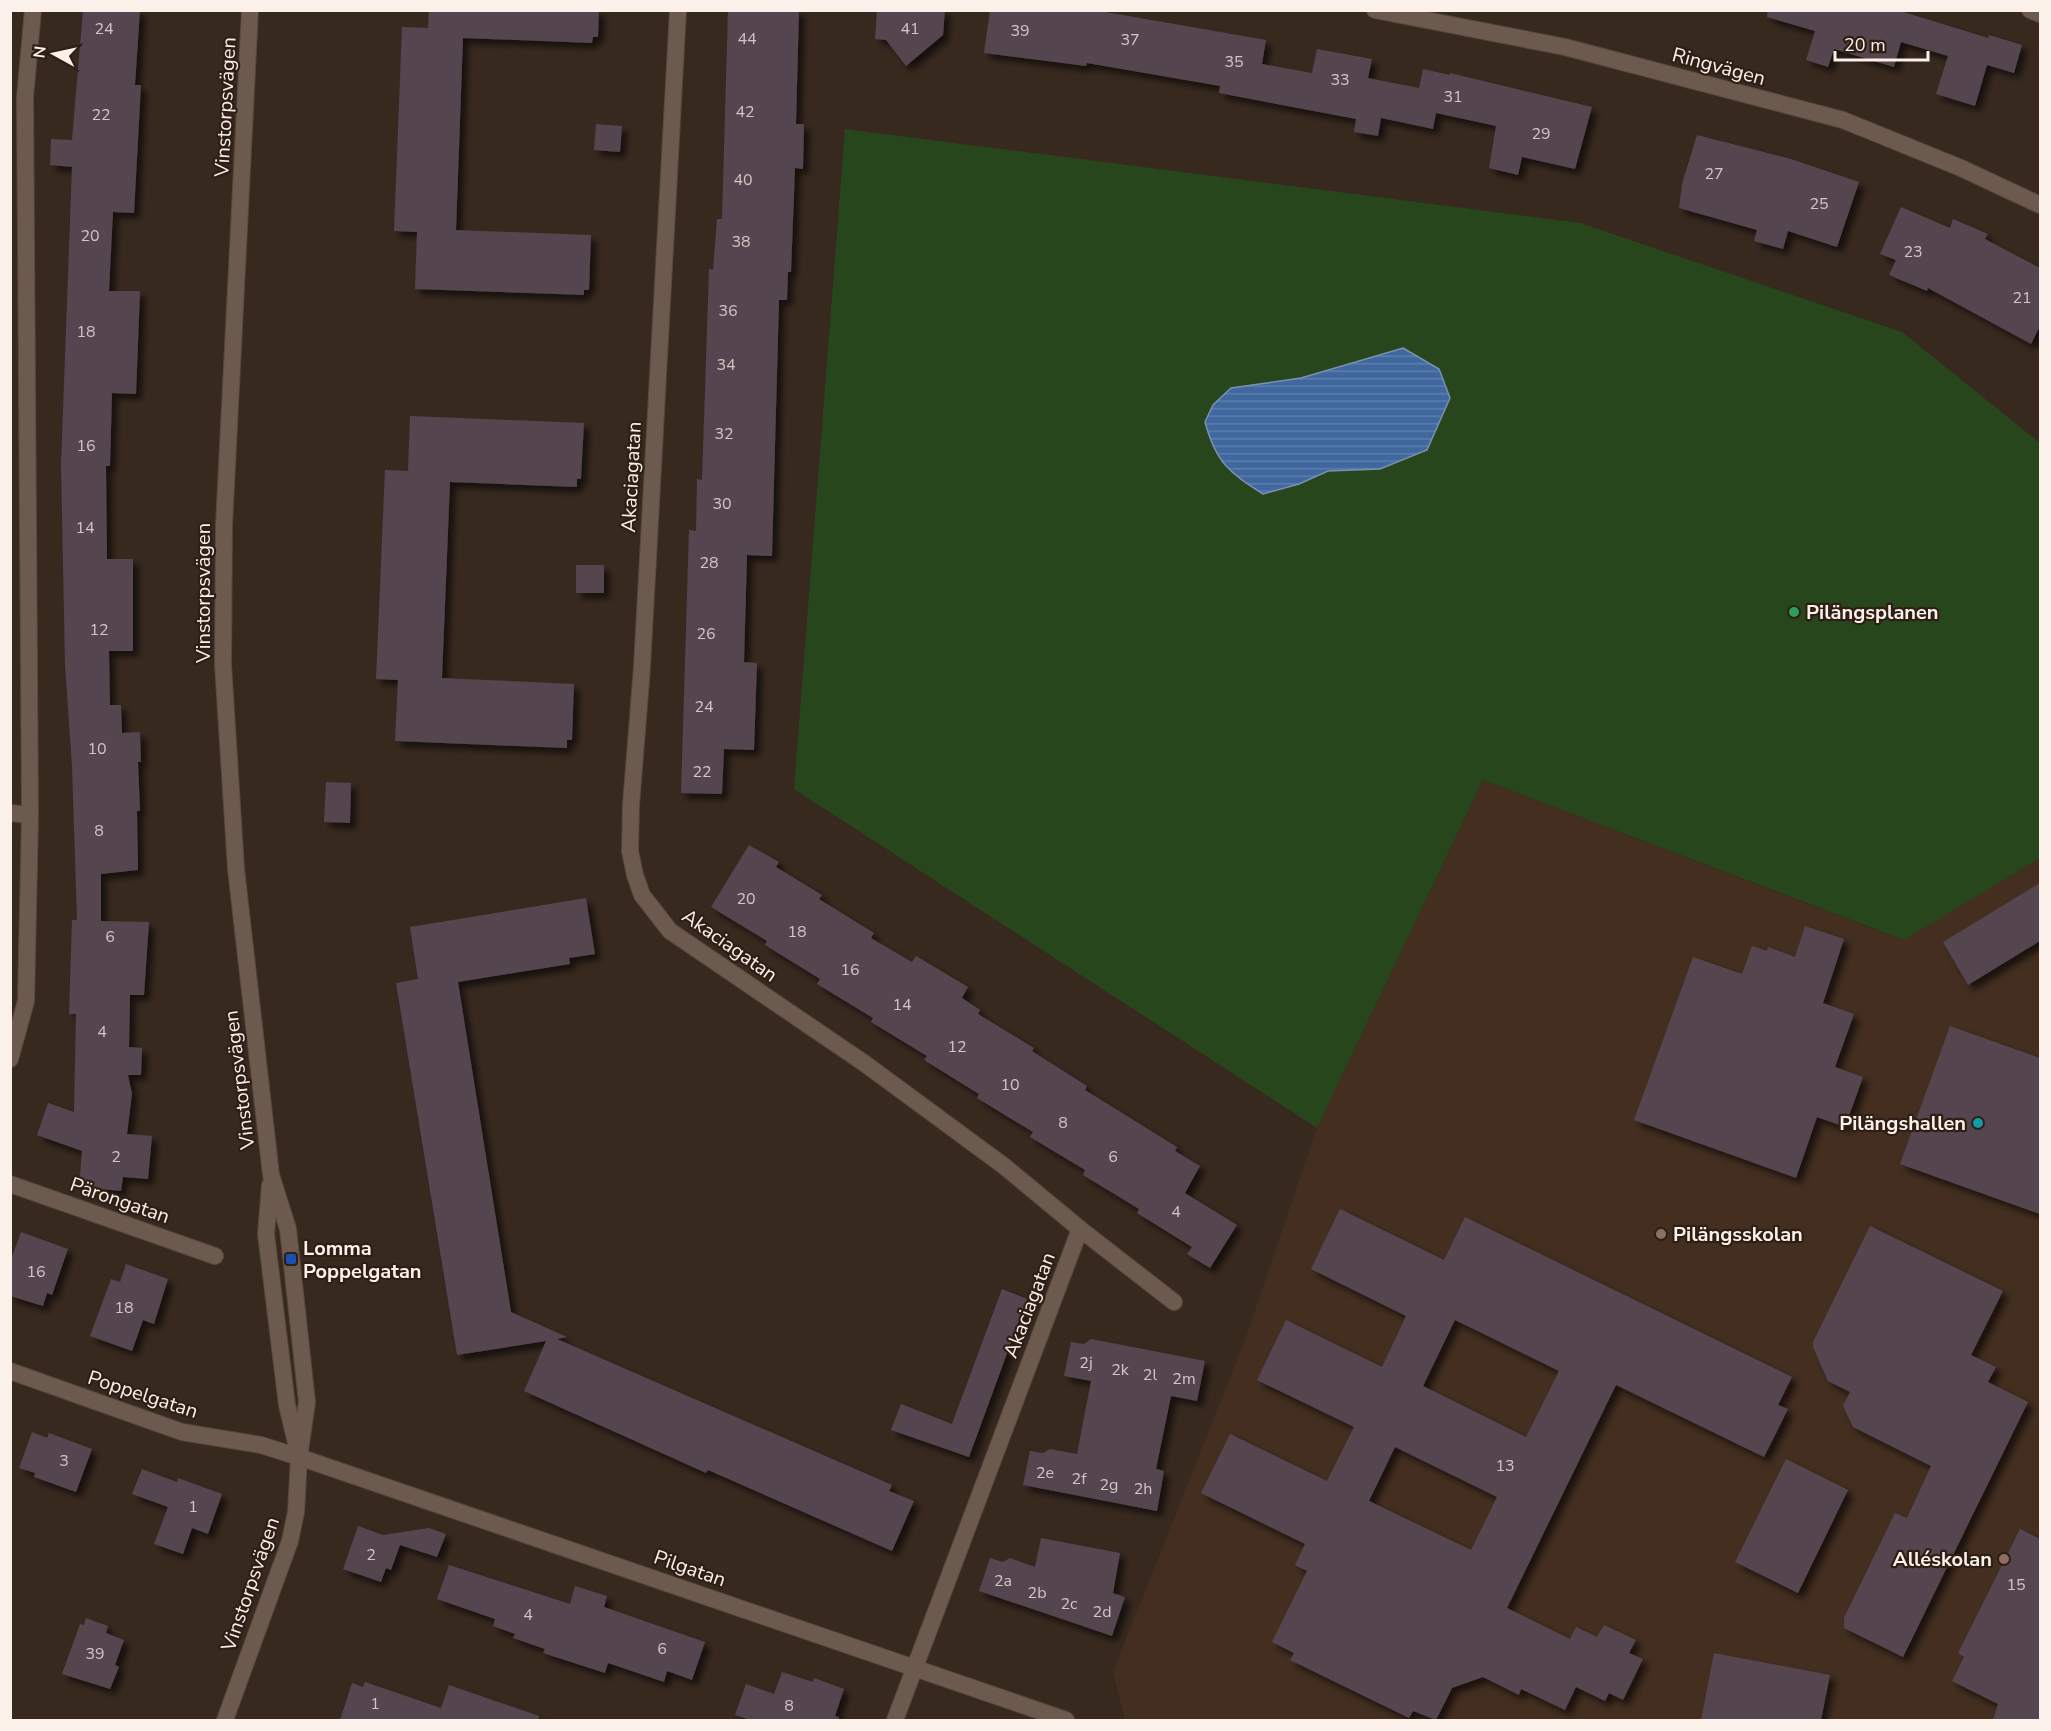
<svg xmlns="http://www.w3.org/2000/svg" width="2051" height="1731" font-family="'Nunito Sans',sans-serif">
	<defs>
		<pattern id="water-rules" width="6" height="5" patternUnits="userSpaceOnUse" patternTransform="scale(1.5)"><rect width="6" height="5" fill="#40689e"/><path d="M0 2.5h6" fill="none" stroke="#5c7eac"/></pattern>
		<filter id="shadow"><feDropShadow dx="5.5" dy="5.5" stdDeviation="3" flood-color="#0009"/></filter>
	</defs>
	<rect width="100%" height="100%" fill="#38291f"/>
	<path fill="#432e20" d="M 1483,780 L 1903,940 L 2040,858 L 2040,1720 L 1125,1720 L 1113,1672 L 1245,1340 L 1317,1128 Z"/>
	<path fill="#27461b" d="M 845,129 L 1580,223 L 1902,332 L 2040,443 L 2040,858 L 1904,940 L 1483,780 L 1317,1128 L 794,789 Z"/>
	<path fill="url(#water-rules)" stroke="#7891b5" stroke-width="1.5" d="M 1403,348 L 1439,369 L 1450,398 L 1427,450 L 1380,469 L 1328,471 L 1299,484 L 1263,494 C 1230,473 1216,463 1205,422 L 1213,405 L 1231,388 L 1301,378 Z"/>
	<path fill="#554550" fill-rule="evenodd" filter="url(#shadow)" d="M 83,10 L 140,10 L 135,85 L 141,85 L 134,213 L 113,212 L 109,291 L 140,291 L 136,394 L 112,393 L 110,466 L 106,466 L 107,559 L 133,559 L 133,651 L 109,651 L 110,705 L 121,705 L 122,733 L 140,732 L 141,762 L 138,762 L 140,811 L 137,811 L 138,870 L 101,874 L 101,921 L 149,922 L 144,995 L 130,995 L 129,1047 L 142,1048 L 141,1075 L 128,1075 L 132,1094 L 127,1134 L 152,1136 L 148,1179 L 123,1177 L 121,1191 L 79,1187 L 82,1151 L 37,1135 L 48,1103 L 74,1112 L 76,1014 L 69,1014 L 72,920 L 77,920 L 72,766 L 65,665 L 61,465 L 72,167 L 50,165 L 51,139 L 72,140 Z
		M 429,10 L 599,10 L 598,37 L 593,37 L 592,43 L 463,38 L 456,230 L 591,235 L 589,290 L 584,290 L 584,295 L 415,289 L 417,232 L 394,231 L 402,27 L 428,28 Z
		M 728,10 L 799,10 L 796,124 L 804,124 L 803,169 L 795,168 L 791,272 L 788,272 L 787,300 L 779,300 L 772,556 L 747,555 L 744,662 L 757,663 L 754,750 L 724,749 L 722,794 L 681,793 L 689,530 L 696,531 L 697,479 L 702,480 L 709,269 L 713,270 L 717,219 L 722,219 Z
		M 877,10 L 945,10 L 943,35 L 906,66 L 886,40 L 875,39 Z
		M 990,10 L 1094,10 L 1266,40 L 1262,64 L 1312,73 L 1317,49 L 1372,59 L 1368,78 L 1419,88 L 1423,69 L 1450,75 L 1450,73 L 1592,107 L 1575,169 L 1522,157 L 1518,175 L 1489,168 L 1496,126 L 1436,113 L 1433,129 L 1381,118 L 1378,136 L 1354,132 L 1356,119 L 1219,93 L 1220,86 L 1087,63 L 1086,66 L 984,53 Z
		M 1768,10 L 1897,10 L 1988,38 L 1989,35 L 2022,45 L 2014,73 L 1987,65 L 1975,106 L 1936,94 L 1948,56 L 1901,42 L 1894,67 L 1834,49 L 1828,67 L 1806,60 L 1815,31 L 1767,17 Z
		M 596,124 L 622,126 L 620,152 L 594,150 Z
		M 1697,135 L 1791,159 L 1859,182 L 1837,247 L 1788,231 L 1783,249 L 1754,241 L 1757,230 L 1679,208 L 1682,184 Z
		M 1901,207 L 1950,228 L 1953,219 L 1988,234 L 1985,239 L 2040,268 L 2040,326 L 2031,344 L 1928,288 L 1927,291 L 1889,275 L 1896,260 L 1880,254 Z
		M 410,416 L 584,423 L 581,479 L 577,479 L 577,487 L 450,482 L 442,678 L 574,684 L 572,740 L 567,740 L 567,748 L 395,741 L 398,680 L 376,679 L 385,470 L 408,471 Z
		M 576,565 L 604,565 L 604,593 L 576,593 Z
		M 326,782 L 351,783 L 350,823 L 324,822 Z
		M 749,845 L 779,862 L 776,867 L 822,895 L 819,899 L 874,933 L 871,938 L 912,962 L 916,956 L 968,987 L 962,998 L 980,1010 L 978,1014 L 1034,1048 L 1032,1051 L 1087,1086 L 1085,1090 L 1177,1147 L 1175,1151 L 1200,1166 L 1185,1193 L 1237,1225 L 1210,1268 L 1187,1254 L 1192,1247 L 1137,1213 L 1139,1209 L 1083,1175 L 1085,1170 L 1030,1137 L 1033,1132 L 977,1098 L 979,1094 L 924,1060 L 927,1056 L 871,1022 L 873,1018 L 817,984 L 820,979 L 765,945 L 767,941 L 711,907 Z
		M 2040,883 L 2040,941 L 1968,985 L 1943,942 Z
		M 586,898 L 595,954 L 569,958 L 570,964 L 458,982 L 511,1312 L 567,1337 L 557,1339 L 892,1485 L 889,1491 L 914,1501 L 892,1551 L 708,1470 L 706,1473 L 524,1391 L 546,1341 L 457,1355 L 396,983 L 418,979 L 410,927 Z
		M 1805,926 L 1844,939 L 1823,1003 L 1854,1014 L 1835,1067 L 1863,1077 L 1845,1127 L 1817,1117 L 1796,1178 L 1634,1120 L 1693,957 L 1742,974 L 1752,946 L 1767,951 L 1768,947 L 1795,957 Z
		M 1950,1026 L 2040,1058 L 2040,1214 L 1900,1164 Z
		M 1340,1209 L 1444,1260 L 1465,1217 L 1792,1377 L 1778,1405 L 1788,1409 L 1764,1457 L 1616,1385 L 1507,1608 L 1570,1639 L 1576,1627 L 1597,1637 L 1604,1625 L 1636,1640 L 1629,1653 L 1643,1659 L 1623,1700 L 1609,1693 L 1605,1701 L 1576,1687 L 1565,1710 L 1521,1689 L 1519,1695 L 1483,1677 L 1452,1688 L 1436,1720 L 1413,1711 L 1409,1718 L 1290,1660 L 1294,1653 L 1272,1642 L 1307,1571 L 1295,1565 L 1305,1544 L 1201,1493 L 1230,1434 L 1327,1481 L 1354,1427 L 1257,1380 L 1286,1320 L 1382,1367 L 1406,1316 L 1311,1269 ZM 1455,1320 L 1559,1371 L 1526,1437 L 1423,1386 ZM 1395,1447 L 1497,1497 L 1471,1550 L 1369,1501 Z
		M 1870,1226 L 2003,1291 L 1971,1355 L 1996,1367 L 1988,1382 L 2028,1402 L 1903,1657 L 1844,1628 L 1844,1618 L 1895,1513 L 1907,1518 L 1931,1466 L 1853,1427 L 1843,1406 L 1850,1392 L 1828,1381 L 1813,1347 L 1813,1342 Z
		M 21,1232 L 68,1249 L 52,1295 L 47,1293 L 43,1306 L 10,1296 L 10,1262 Z
		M 126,1264 L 168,1279 L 154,1324 L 143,1320 L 132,1351 L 90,1336 L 111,1279 L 120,1282 Z
		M 1002,1289 L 1027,1299 L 969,1457 L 891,1430 L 901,1404 L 952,1424 Z
		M 1091,1339 L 1205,1361 L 1197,1401 L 1171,1396 L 1156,1469 L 1164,1471 L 1157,1511 L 1023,1485 L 1030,1451 L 1043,1453 L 1050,1449 L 1077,1454 L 1091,1381 L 1064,1376 L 1071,1342 L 1084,1344 Z
		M 32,1432 L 47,1438 L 49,1433 L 92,1449 L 76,1492 L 34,1477 L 35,1473 L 19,1468 Z
		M 1786,1459 L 1848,1490 L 1798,1593 L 1735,1562 Z
		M 142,1469 L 177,1482 L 178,1478 L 222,1494 L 208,1534 L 192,1528 L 183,1554 L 154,1544 L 168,1507 L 132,1494 Z
		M 358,1526 L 383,1535 L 429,1528 L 446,1534 L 437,1557 L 400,1545 L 391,1570 L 386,1568 L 381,1582 L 343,1569 Z
		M 2020,1529 L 2040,1539 L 2040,1720 L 1993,1720 L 1998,1704 L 1952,1681 L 1964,1657 L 1958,1653 Z
		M 1041,1538 L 1120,1553 L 1113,1593 L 1125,1597 L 1112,1636 L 979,1591 L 990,1558 L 1003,1562 L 1010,1558 L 1035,1567 Z
		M 449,1565 L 570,1604 L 575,1586 L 607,1596 L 604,1607 L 705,1642 L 692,1680 L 667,1671 L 664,1682 L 608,1663 L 605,1673 L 543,1653 L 545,1649 L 513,1638 L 515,1634 L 493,1626 L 495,1619 L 437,1599 Z
		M 86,1618 L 108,1626 L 106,1633 L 124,1640 L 115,1665 L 119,1667 L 110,1689 L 62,1674 L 80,1624 L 84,1625 Z
		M 1714,1653 L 1830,1675 L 1821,1720 L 1701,1720 Z
		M 782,1672 L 813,1682 L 814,1678 L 844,1689 L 835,1716 L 839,1717 L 838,1720 L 750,1720 L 735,1715 L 746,1684 L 774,1694 Z
		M 365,1682 L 441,1708 L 449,1685 L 539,1716 L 539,1720 L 340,1720 L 352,1683 L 363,1687 Z"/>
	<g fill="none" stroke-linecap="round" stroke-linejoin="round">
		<g stroke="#54473e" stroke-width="18">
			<path id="minor" d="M 678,10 L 642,667 L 631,805 L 630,851 L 635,875 L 642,895 L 670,931 L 864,1063 L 1004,1166 L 1080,1229 L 895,1720
				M 1375,10 L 1565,47 L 1843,120 L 1961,168 L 2040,205
				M 2030,10 L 2040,14
				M 10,813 L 30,815
				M 10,1059 L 26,1001 L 30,815 L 25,97 L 33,10
				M 10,1184 L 215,1256
				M 1080,1229 L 1174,1302
				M 10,1371 L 182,1432 L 261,1445 L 299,1457 L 1066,1720"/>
		</g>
		<g stroke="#54473e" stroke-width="18">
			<path id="tertiary" d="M 270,1185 L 266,1234 L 287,1405 L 297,1447
				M 225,1720 L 290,1541 L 296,1512 L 299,1457 L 307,1402 L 288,1229 L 271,1175 L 236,869 L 223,664 L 224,525 L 250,10"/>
		</g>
		<use href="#minor" stroke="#6c5a4f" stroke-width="16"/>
		<use href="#tertiary" stroke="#6c5a4f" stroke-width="16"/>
	</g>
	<circle fill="#2e9e5b" stroke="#2e1f16" stroke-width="2" cx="1794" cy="612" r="6"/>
	<circle fill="#0f9aa8" stroke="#2e1f16" stroke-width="2" cx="1978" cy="1123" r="6"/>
	<g fill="#8d6e63" stroke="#2e1f16" stroke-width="2">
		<circle cx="1661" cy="1234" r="6"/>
		<circle cx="2004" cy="1559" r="6"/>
	</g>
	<rect fill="#1a4fb4" stroke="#2e1f16" stroke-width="2" x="285" y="1253" width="12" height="12" rx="3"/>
	<g text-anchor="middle" stroke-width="4.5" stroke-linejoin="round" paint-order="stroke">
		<g font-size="16" fill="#d2c6c4">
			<text x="104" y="34">24</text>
			<text x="910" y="34">41</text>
			<text x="1020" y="36">39</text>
			<text x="747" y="44">44</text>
			<text x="1130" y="45">37</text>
			<text x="1234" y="67">35</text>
			<text x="1340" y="85">33</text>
			<text x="1453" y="102">31</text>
			<text x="745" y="117">42</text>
			<text x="101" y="120">22</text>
			<text x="1541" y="139">29</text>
			<text x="1714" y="179">27</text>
			<text x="743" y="185">40</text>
			<text x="1819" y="209">25</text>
			<text x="90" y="241">20</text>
			<text x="741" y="247">38</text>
			<text x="1913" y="257">23</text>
			<text x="2022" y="303">21</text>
			<text x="728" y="316">36</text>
			<text x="86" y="337">18</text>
			<text x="726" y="370">34</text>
			<text x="724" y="439">32</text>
			<text x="86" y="451">16</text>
			<text x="722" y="509">30</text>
			<text x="85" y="533">14</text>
			<text x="709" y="568">28</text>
			<text x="99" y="635">12</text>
			<text x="706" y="639">26</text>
			<text x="704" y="712">24</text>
			<text x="97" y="754">10</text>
			<text x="702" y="777">22</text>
			<text x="99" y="836">8</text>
			<text x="746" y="904">20</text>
			<text x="797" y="937">18</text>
			<text x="110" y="942">6</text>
			<text x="850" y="975">16</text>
			<text x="902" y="1010">14</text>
			<text x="102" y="1037">4</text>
			<text x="957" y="1052">12</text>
			<text x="1010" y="1090">10</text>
			<text x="1063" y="1128">8</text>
			<text x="116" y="1162">2</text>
			<text x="1113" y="1162">6</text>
			<text x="1176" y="1217">4</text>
			<text x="36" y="1277">16</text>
			<text x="124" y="1313">18</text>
			<text x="1086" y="1368">2j</text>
			<text x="1120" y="1375">2k</text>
			<text x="1150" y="1380">2l</text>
			<text x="1184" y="1384">2m</text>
			<text x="64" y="1466">3</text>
			<text x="1505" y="1471">13</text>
			<text x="1045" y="1478">2e</text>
			<text x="1079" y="1484">2f</text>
			<text x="1109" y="1490">2g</text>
			<text x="1143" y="1494">2h</text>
			<text x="193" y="1512">1</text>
			<text x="371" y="1560">2</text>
			<text x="1003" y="1586">2a</text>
			<text x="2016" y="1590">15</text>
			<text x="1037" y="1598">2b</text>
			<text x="1069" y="1609">2c</text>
			<text x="1102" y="1617">2d</text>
			<text x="528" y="1620">4</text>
			<text x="662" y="1654">6</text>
			<text x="95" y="1659">39</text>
			<text x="375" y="1709">1</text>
			<text x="789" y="1711">8</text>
		</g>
		<g font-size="20" fill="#fcf1ea" stroke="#2e1f16">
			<text transform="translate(1719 66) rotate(15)" y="7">Ringvägen</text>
			<text transform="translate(225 107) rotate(-87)" y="7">Vinstorpsvägen</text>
			<text transform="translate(631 477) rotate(-87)" y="7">Akaciagatan</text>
			<text transform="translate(203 593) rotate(-90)" y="7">Vinstorpsvägen</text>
			<text transform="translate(730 945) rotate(35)" y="7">Akaciagatan</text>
			<text transform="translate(239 1080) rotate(-97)" y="7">Vinstorpsvägen</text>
			<text transform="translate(120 1200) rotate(19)" y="7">Pärongatan</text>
			<text transform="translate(1029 1305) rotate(-69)" y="7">Akaciagatan</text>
			<text transform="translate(143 1394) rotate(18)" y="7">Poppelgatan</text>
			<text transform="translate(690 1568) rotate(19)" y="7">Pilgatan</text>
			<text transform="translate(250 1584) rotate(-71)" y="7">Vinstorpsvägen</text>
		</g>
		<g font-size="20" font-weight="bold" fill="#fcf1ea" stroke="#2e1f16" text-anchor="start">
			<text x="1806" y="619">Pilängsplanen</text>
			<text x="1966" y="1130" text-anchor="end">Pilängshallen</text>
			<text x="1673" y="1241">Pilängsskolan</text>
			<text x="303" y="1255">Lomma<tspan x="303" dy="23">Poppelgatan</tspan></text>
			<text x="1992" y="1566" text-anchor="end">Alléskolan</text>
		</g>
	</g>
	<rect width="2051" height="1731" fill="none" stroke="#fcf1ea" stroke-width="24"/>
	<g transform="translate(54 54) rotate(278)" stroke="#2e1f16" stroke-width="4.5" paint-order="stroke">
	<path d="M0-4.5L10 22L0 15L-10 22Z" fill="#fcf1ea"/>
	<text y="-9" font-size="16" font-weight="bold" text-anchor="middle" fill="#fcf1ea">N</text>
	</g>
	<path d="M1835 51v9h93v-9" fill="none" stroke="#fcf1ea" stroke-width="3"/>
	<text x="1844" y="51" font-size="18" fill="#fcf1ea" stroke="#2e1f16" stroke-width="4.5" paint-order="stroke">20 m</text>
</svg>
